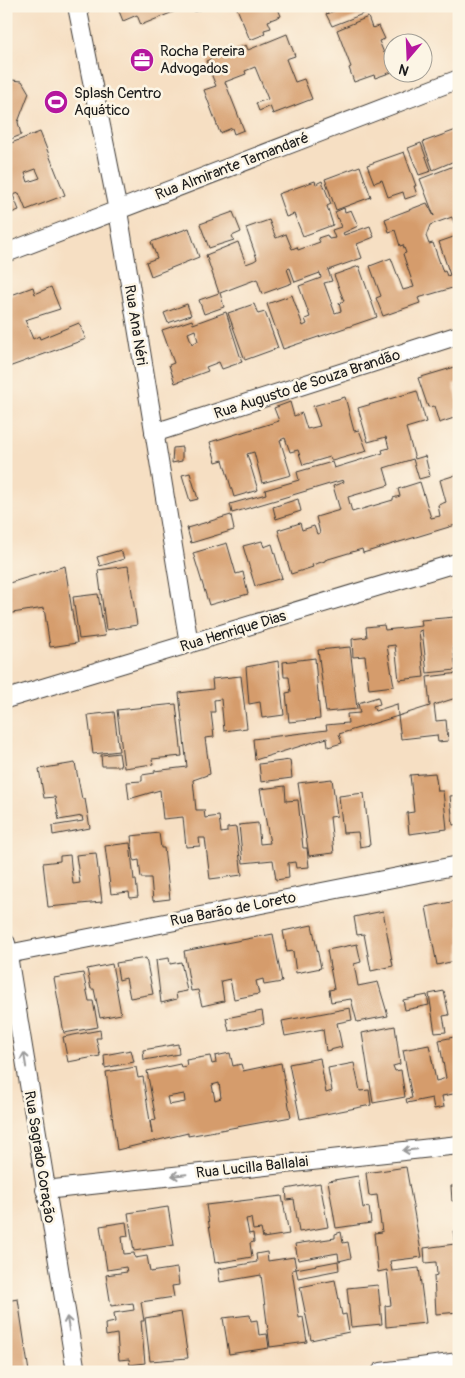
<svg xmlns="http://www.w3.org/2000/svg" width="465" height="1378" font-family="Pangolin,sans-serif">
	<rect width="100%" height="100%" fill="#fcf5e5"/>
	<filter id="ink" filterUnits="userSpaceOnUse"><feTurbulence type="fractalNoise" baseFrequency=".02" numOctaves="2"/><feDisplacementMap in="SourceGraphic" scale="10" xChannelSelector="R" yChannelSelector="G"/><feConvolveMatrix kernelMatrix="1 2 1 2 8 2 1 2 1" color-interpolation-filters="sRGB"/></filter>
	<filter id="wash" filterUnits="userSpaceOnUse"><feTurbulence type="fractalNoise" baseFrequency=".0096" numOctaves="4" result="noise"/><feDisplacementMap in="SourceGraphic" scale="20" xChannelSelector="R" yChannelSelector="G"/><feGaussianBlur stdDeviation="1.12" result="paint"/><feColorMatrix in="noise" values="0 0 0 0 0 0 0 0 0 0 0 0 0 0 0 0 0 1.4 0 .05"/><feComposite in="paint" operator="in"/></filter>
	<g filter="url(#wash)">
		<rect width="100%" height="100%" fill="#f6dfc3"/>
		<g id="blocks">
			<path fill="#d59c6c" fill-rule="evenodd" d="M 117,6 L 188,6 L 141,25 L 137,15 L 123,21 Z
				M 192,6 L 209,6 L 195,12 Z
				M 236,6 L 277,6 L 281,16 L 268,21 L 271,28 L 264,30 L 265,34 L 250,40 Z
				M 346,6 L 372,6 L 373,10 L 332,26 L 326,14 Z
				M 368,17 L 372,28 L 379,26 L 385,39 L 379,41 L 384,53 L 390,51 L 392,59 L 392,72 L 375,78 L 374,75 L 354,82 L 349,68 L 351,67 L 337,30 Z
				M 287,34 L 295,56 L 286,59 L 295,82 L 304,79 L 312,99 L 273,114 L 270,106 L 259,111 L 256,103 L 268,99 L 255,67 L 245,71 L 246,74 L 225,82 L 244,130 L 234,134 L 232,128 L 220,133 L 204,90 L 216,86 L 206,61 L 246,45 L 248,50 Z
				M 12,80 L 22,81 L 29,93 L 18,122 L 21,135 L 6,141 L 6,82 Z
				M 459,129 L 459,159 L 433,170 L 423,142 Z
				M 40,132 L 65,195 L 26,210 L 19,193 L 13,195 L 19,210 L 6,215 L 6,145 ZM 36,169 L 40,178 L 28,182 L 25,173 Z
				M 421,143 L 431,171 L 419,175 L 408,148 Z
				M 404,152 L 416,186 L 414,186 L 417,195 L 405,199 L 403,192 L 388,197 L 382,180 L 374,183 L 367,165 Z
				M 459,164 L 459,221 L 454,223 L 452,217 L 430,225 L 426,236 L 429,244 L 433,243 L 443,272 L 445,271 L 447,276 L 450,275 L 439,242 L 459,235 L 459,286 L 418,298 L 420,303 L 383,316 L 376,298 L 381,296 L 370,266 L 391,258 L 403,290 L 414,287 L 403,254 L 406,253 L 403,245 L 400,246 L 395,230 L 389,232 L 385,219 L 427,203 L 434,216 L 420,179 Z
				M 360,166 L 371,197 L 336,210 L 325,179 Z
				M 315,181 L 316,184 L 322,181 L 331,204 L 327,206 L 333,225 L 303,236 L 294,214 L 286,217 L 278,194 Z
				M 344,208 L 345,212 L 351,210 L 358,226 L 343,233 L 344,235 L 370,226 L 374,237 L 357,244 L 362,258 L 328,270 L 332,281 L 324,283 L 335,313 L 341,311 L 339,303 L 344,301 L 334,275 L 359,266 L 377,317 L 283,349 L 267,304 L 292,295 L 303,326 L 307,324 L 305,319 L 310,317 L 299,286 L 321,278 L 320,273 L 295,282 L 290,268 L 287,269 L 292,283 L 262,294 L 257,279 L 220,293 L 224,307 L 204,314 L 199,300 L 219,293 L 206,255 L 238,242 L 246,264 L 254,261 L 257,259 L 246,228 L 269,220 L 276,238 L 286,234 L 292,249 L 297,247 L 298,250 L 320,242 L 318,238 L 327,235 L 329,239 L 335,238 L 332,230 L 341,227 L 335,212 Z
				M 233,212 L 241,232 L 232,236 L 234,240 L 209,248 L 200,224 Z
				M 189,228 L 199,257 L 151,276 L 146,262 L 157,258 L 151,242 Z
				M 33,287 L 35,294 L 51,287 L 60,309 L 25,320 L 33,339 L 39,336 L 40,339 L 79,323 L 86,339 L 6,368 L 6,297 Z
				M 187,304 L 191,315 L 168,323 L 164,313 Z
				M 254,304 L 258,314 L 265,312 L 278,348 L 245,360 L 228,313 Z
				M 226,312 L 242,362 L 222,369 L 219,362 L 206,367 L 208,371 L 175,383 L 169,365 L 174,363 L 162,330 L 192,320 L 193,324 ZM 195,330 L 198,341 L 192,344 L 188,333 Z
				M 455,367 L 459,367 L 459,383 L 453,385 L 459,404 L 459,409 L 455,410 L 457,417 L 439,423 L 434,406 L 428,407 L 418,378 Z
				M 417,391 L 426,422 L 406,428 L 415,459 L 425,456 L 430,476 L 419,479 L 413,459 L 384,468 L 389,485 L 348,497 L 352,512 L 393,500 L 393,498 L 400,496 L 398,489 L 420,482 L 431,518 L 440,516 L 438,505 L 446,502 L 440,480 L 459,474 L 459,524 L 363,553 L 362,549 L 325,560 L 325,561 L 312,565 L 313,567 L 291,574 L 278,530 L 300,523 L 302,530 L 314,526 L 317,534 L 320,533 L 316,517 L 340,510 L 333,486 L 344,482 L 343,480 L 232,513 L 230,504 L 266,494 L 265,490 L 299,480 L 297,472 L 332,462 L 334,468 L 383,453 L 382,450 L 389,448 L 386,437 L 368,442 L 358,408 Z
				M 345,397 L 354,431 L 359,430 L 367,451 L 332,461 L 330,457 L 303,465 L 298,450 L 290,452 L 285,438 L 280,440 L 291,475 L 262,483 L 254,452 L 247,454 L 258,490 L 234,497 L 223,460 L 216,462 L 210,442 L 279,421 L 274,408 L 290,402 L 294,416 L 302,413 L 307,429 L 320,426 L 313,406 Z
				M 182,447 L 182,461 L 172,463 L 173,448 Z
				M 190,473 L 198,499 L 190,501 L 182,475 Z
				M 298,499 L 301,511 L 276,519 L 273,507 Z
				M 231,515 L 234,530 L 191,543 L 187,528 Z
				M 262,541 L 264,547 L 272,544 L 282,578 L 255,586 L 243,546 Z
				M 227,543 L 236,574 L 243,572 L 248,594 L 209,605 L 193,553 Z
				M 121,550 L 124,559 L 100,566 L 97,557 Z
				M 65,566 L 77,643 L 50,647 L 44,608 L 6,614 L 6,584 Z
				M 128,566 L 137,625 L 106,630 L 98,570 Z
				M 98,594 L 105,636 L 79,639 L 73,597 Z
				M 459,610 L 459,644 L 453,645 L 456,670 L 427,673 L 422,630 L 419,631 L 424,677 L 399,680 L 395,645 L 387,646 L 394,686 L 369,689 L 365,656 L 353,657 L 352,639 L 367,637 L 366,627 L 384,625 L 385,630 L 422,626 L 421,620 L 455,617 L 454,611 Z
				M 350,647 L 357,709 L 326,712 L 318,650 Z
				M 315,658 L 320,719 L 289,722 L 286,693 L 291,692 L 289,677 L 284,677 L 283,662 Z
				M 278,661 L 284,715 L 262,718 L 260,702 L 249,704 L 246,667 Z
				M 459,673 L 459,697 L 434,705 L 436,721 L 446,720 L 448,741 L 438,742 L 437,735 L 401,739 L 398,716 L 430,706 L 427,677 Z
				M 241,676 L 247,728 L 224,731 L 221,699 L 214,700 L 215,712 L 211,712 L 214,737 L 205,738 L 210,774 L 193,780 L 196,810 L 204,810 L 205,818 L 219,816 L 221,833 L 227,832 L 227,828 L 236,827 L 242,875 L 210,879 L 205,838 L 199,838 L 200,846 L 186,847 L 183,817 L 163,819 L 160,790 L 129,799 L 127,782 L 142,781 L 142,775 L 155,773 L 154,771 L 187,767 L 179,693 L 213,689 L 212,679 Z
				M 378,697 L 380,704 L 373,706 L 375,711 L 397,704 L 398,716 L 339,734 L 342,743 L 328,747 L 327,738 L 255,760 L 253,739 L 327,730 L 326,725 L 348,723 L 347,714 L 360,713 L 358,703 Z
				M 176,704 L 182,756 L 152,759 L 153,764 L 124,768 L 117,710 Z
				M 114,712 L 119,751 L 93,754 L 88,715 Z
				M 119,753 L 121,766 L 102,766 L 101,755 Z
				M 290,760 L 292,778 L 261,782 L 259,764 Z
				M 75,763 L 82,799 L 85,799 L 90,828 L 53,835 L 52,826 L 83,821 L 82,816 L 59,820 L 55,797 L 44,798 L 39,769 Z
				M 435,773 L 438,791 L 443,791 L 447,829 L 409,834 L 407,813 L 414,812 L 410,775 Z
				M 332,779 L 337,816 L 330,817 L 334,853 L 309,856 L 298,783 Z
				M 285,786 L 286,801 L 298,800 L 303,848 L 307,848 L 309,867 L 296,868 L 295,862 L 288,863 L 289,878 L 276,880 L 273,860 L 243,863 L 239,825 L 258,823 L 260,844 L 270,843 L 260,789 Z
				M 364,793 L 370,845 L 360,847 L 358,832 L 343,833 L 339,796 Z
				M 459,795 L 459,824 L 453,825 L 450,796 Z
				M 159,833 L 161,848 L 164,848 L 170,899 L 153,901 L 151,878 L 141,878 L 139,860 L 134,861 L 131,836 Z
				M 130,843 L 134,880 L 136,880 L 138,897 L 130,898 L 129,892 L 111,894 L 105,846 Z
				M 96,853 L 102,902 L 48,907 L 43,863 L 60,861 L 60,856 L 70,855 L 73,884 L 80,883 L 76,855 Z
				M 456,901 L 459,913 L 459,960 L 437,965 L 426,907 Z
				M 383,911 L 393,966 L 371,971 L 364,934 L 357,935 L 354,917 Z
				M 312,925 L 321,968 L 296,973 L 293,951 L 287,952 L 283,931 Z
				M 273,934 L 282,982 L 264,985 L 263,979 L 256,981 L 259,994 L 234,999 L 230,979 L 221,981 L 224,1001 L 202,1006 L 198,990 L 191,991 L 184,951 Z
				M 357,944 L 361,962 L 354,964 L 358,986 L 378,982 L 388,1016 L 357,1022 L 351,999 L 331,1002 L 329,990 L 334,989 L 327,950 Z
				M 146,958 L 153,994 L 130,998 L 126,978 L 119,980 L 116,963 Z
				M 169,958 L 170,964 L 181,962 L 187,991 L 176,993 L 177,999 L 161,1003 L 156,960 Z
				M 112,964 L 121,1014 L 100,1018 L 94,989 L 91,989 L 87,969 Z
				M 83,973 L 89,1001 L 93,1001 L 98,1027 L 64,1033 L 54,978 Z
				M 444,991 L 449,1015 L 443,1016 L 446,1032 L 435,1033 L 429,994 Z
				M 427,995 L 429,1005 L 405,1010 L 403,1000 Z
				M 350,1008 L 352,1020 L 337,1023 L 342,1047 L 326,1051 L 323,1029 L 285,1036 L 282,1021 Z
				M 262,1011 L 264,1024 L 229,1031 L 226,1018 Z
				M 395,1026 L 400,1064 L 393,1066 L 395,1071 L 401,1070 L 405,1097 L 373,1103 L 362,1033 Z
				M 100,1030 L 101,1038 L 96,1038 L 100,1056 L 68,1062 L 63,1037 Z
				M 459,1036 L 459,1093 L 442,1096 L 444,1107 L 434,1109 L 432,1098 L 407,1103 L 406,1099 L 412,1098 L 403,1050 L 429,1045 L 436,1081 L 440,1080 L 446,1078 L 439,1040 Z
				M 178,1044 L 179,1054 L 144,1060 L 143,1050 Z
				M 131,1050 L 134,1062 L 105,1068 L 104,1055 Z
				M 230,1053 L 233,1066 L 241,1064 L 243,1071 L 281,1063 L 291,1117 L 188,1136 L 188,1133 L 117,1150 L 106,1072 L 136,1067 L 138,1078 L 143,1077 L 152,1134 L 150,1121 L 156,1120 L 147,1071 L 180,1064 L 181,1067 L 187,1066 L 186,1060 L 210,1056 L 212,1064 L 216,1063 L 215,1056 ZM 219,1083 L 221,1098 L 215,1100 L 212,1085 ZM 184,1094 L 185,1102 L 169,1105 L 167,1097 Z
				M 320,1058 L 326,1093 L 332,1091 L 328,1068 L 354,1063 L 360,1091 L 369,1090 L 371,1105 L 300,1119 L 289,1064 Z
				M 406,1167 L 422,1257 L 390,1261 L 392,1271 L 419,1268 L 426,1323 L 386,1327 L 385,1306 L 391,1305 L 387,1270 L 378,1272 L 374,1233 L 382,1232 L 377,1195 L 369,1196 L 366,1173 Z
				M 358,1176 L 363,1208 L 369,1207 L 371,1223 L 336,1228 L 328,1181 Z
				M 320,1183 L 328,1227 L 299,1232 L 294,1199 L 287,1200 L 286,1189 Z
				M 451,1186 L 459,1186 L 459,1201 L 452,1201 Z
				M 282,1196 L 289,1234 L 263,1238 L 261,1229 L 253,1230 L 251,1218 L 246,1219 L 249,1234 L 253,1233 L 254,1242 L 250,1243 L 252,1257 L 215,1263 L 206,1205 Z
				M 168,1207 L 174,1245 L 134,1251 L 128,1213 Z
				M 126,1222 L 128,1236 L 122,1237 L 124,1254 L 134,1253 L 135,1258 L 147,1256 L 150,1272 L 177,1268 L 179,1285 L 172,1286 L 174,1297 L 141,1302 L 144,1321 L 141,1321 L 145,1363 L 130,1365 L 129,1359 L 119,1360 L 117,1334 L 106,1336 L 105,1324 L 115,1322 L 114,1313 L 134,1310 L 133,1303 L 111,1306 L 106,1275 L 127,1272 L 126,1267 L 107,1270 L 100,1226 Z
				M 459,1230 L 459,1312 L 436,1314 L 434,1276 L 437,1275 L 436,1262 L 425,1263 L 424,1248 L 455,1244 L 453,1231 Z
				M 341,1232 L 343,1243 L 348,1242 L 351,1258 L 339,1261 L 338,1253 L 298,1260 L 295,1244 L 335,1238 L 335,1234 Z
				M 267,1252 L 268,1261 L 294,1257 L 296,1269 L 292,1270 L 299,1318 L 303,1317 L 307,1342 L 270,1347 L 261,1275 L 220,1282 L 218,1269 L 257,1262 L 256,1254 Z
				M 338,1261 L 339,1270 L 298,1278 L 296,1269 Z
				M 335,1280 L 342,1315 L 346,1314 L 349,1332 L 311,1340 L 300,1287 Z
				M 378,1285 L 382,1324 L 351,1327 L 347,1288 Z
				M 18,1299 L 29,1372 L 6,1372 L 6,1301 Z
				M 181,1312 L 188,1358 L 150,1361 L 145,1318 Z
				M 250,1315 L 251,1321 L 257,1320 L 259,1335 L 267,1334 L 269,1348 L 229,1354 L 223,1318 Z"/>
		</g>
	</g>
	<g filter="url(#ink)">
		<use href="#blocks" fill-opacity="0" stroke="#3d3935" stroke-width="1"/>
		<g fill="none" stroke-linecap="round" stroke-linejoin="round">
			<g stroke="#3d3935" stroke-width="20">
				<path id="minor" d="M 77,6 L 118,211 L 189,644
					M 6,253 L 459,79
					M 154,433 L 459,335
					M 6,699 L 459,562
					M 6,943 L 76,1372
					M 8,954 L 459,865
					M 45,1190 L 459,1145
					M 381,1372 L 459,1362"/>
			</g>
			<use href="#minor" stroke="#fff" stroke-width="18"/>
		</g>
		<defs><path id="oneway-shaft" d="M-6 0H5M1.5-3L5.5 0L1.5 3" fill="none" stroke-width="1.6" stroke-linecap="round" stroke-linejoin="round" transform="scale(1.25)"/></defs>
		<g stroke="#999">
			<use href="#oneway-shaft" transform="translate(25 1060) rotate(-99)"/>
			<use href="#oneway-shaft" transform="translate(410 1150) rotate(174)"/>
			<use href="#oneway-shaft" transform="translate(179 1175) rotate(174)"/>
			<use href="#oneway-shaft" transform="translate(68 1324) rotate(-100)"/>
		</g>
	</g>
	<defs>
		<g id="office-disc" transform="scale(1.25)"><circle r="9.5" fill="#b5179e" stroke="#fcf5e5"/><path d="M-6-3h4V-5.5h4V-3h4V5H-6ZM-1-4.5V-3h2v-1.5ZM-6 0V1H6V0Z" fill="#fff"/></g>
		<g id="stadium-disc" transform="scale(1.25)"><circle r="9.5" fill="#b5179e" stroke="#fcf5e5"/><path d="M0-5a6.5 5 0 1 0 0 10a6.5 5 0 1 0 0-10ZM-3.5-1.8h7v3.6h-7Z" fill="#fff"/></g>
	</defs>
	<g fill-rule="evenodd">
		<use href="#office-disc" x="142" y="60"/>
		<use href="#stadium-disc" x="56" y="102"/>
	</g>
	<g text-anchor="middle" stroke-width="5" stroke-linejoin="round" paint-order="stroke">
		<g font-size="15" fill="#1c1c1c" stroke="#fcf5e5" text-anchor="start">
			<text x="160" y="56">Rocha Pereira<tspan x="160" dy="17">Advogados</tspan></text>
			<text x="74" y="98">Splash Centro<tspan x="74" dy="17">Aquático</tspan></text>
		</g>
		<g font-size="15" fill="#1c1c1c" stroke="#fcf5e5">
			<text transform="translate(232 166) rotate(-21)" y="5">Rua Almirante Tamandaré</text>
			<text transform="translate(136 325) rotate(81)" y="5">Rua Ana Néri</text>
			<text transform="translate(307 384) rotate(-18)" y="5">Rua Augusto de Souza Brandão</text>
			<text transform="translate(233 631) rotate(-17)" y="5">Rua Henrique Dias</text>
			<text transform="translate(233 909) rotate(-11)" y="5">Rua Barão de Loreto</text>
			<text transform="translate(40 1157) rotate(81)" y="5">Rua Sagrado Coração</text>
			<text transform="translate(252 1167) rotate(-6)" y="5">Rua Lucilla Ballalai</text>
		</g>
	</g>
	<rect width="465" height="1378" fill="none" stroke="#fcf5e5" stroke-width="25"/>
	<g transform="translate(408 58) rotate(199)"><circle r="24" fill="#fcf5e5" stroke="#a29e95"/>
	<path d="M0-4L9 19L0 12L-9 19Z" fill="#b5179e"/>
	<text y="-8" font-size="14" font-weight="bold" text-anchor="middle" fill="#1c1c1c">N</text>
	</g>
</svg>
